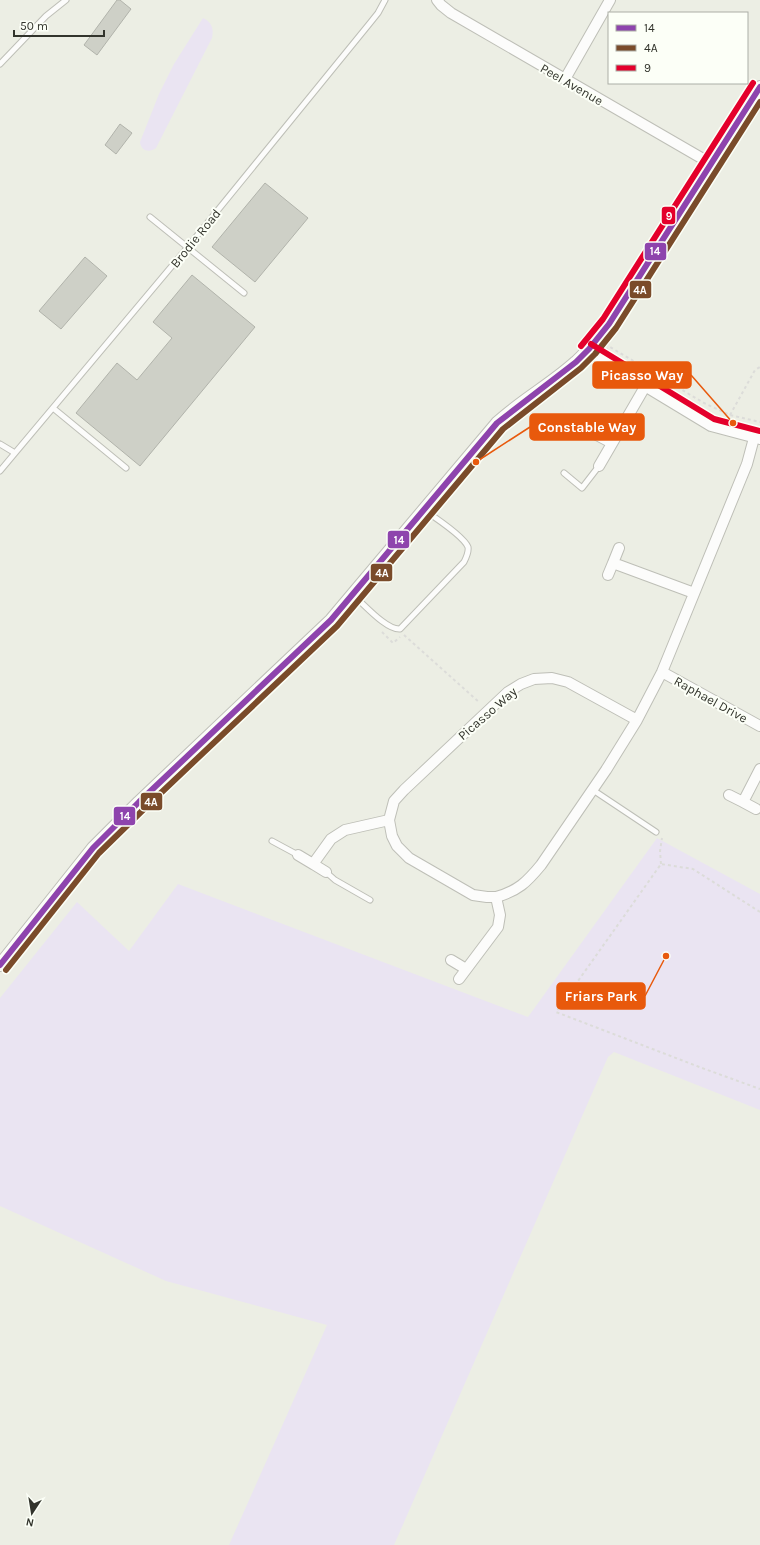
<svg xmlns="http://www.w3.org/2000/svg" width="760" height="1545" font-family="Karla,sans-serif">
	<rect width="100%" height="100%" fill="#eceee4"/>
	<path fill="#eae4f2" d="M 203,18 C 212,22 214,29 212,38 L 156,148 C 149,153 141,151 140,142 L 159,94 L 174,64 Z
		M 657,838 L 760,894 L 760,1110 L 614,1052 L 608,1057 L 394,1545 L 229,1545 L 327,1325 L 166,1281 L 0,1206 L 0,998 L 77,902 L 129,951 L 178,884 L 528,1017 Z"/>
	<path fill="#ced0c7" stroke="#b1b3ab" d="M 117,0 L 120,0 L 131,9 L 97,55 L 84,45 Z
		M 120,124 L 132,133 L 116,154 L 105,145 Z
		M 265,183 L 308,218 L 255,282 L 212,247 Z
		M 85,257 L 107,276 L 61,329 L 39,311 Z
		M 192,275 L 255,327 L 140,466 L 76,413 L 117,363 L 137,380 L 172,338 L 153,322 Z"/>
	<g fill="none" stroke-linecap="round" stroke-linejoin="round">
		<g stroke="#bebfb7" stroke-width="7">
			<path id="service" d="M 0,64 L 46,16 L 66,0
				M 150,217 L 244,293
				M 53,408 L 126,468
				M 0,444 L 15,453
				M 0,471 L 187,248 L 370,23 L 378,13 L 385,0
				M 564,473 L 582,488 L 599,466
				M 353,595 C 364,604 386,630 400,629 L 464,562 C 466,558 469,552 468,547 C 464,537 433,516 424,510
				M 593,790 L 656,832
				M 272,841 L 298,855
				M 326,872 L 335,880 L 370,900"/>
		</g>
		<g stroke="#bebfb7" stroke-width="12">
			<path id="minor" d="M 437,0 L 441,5 L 451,13 L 710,163
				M 565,79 L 610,0
				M 587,351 L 711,426 L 760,439
				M 593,433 L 612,443
				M 599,466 L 646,385
				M 613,563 L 619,548
				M 608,575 L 613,563 L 694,593
				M 662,672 L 760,726
				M 729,795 L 743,802 L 760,769
				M 743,802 L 756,809
				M 389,820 L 394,801 L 404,790 L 508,692 L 521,684 L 534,679 L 552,678 L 568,682 L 637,720
				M 298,855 L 313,864 L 331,839 L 345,830 L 389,820 L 392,836 L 397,846 L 409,858 L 473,895 L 487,897 L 496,897
				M 313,864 L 326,872
				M 451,960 L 466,969
				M 459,979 L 498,927 L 500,915 L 496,897 C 518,891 527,882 541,865 L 606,770 L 637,720 L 662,672 L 747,464 L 754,438"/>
		</g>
		<g stroke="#bebfb7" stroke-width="14">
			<path id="tertiary" d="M 0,965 L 93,848 L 139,802 L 331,620 L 497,423 C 522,400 552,384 576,362 C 589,351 598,337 609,324 L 760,87"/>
		</g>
		<path stroke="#dcdcd9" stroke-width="2" stroke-dasharray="3 3" stroke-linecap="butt" d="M 606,351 L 610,347 L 704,403 L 730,415 L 760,422
			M 730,415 L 755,370 L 760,367
			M 382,632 L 393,643 L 400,637
			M 404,635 L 480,703
			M 661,864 L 660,851 L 662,838
			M 760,912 L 693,869 L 661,864 L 556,1012 L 702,1068 L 760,1089"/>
		<use href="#service" stroke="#fcfcfb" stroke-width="5"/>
		<use href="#minor" stroke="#fcfcfb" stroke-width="10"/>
		<use href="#tertiary" stroke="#fcfcfb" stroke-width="12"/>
		<g stroke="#fcfff7" stroke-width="9">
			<path id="bus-1" d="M 0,965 L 93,848 L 139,802 L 331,620 L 497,423 L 576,362 L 589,349 L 609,324 L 760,87"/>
		</g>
		<g stroke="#fcfff7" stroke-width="9">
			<path id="bus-2" d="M 6,970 L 99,853 L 145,808 L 337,626 L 503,429 L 581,368 L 595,354 L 616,328 L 760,102"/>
		</g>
		<g stroke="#fcfff7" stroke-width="9">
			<path id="bus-3" d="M 591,344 L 714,419 L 760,431
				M 581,346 L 603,319 L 753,83"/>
		</g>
		<use href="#bus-1" stroke="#8e44ad" stroke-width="6"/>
		<use href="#bus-2" stroke="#7a4b2a" stroke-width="6"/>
		<use href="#bus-3" stroke="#e4002b" stroke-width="6"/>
	</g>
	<g text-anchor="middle" stroke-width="4" stroke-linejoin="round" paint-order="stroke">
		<g font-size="13" fill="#32342c" stroke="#fcfff7">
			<text transform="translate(572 84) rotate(30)" y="5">Peel Avenue</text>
			<text transform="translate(195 238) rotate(-51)" y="5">Brodie Road</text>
			<text transform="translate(711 699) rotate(29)" y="5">Raphael Drive</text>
			<text transform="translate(487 713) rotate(-41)" y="5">Picasso Way</text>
		</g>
	</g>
	<path fill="none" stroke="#e8590c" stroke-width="1.5" d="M733 423L691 375M476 462L530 427M666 956L645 996"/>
	<g fill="#e8590c" stroke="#fcfff7" stroke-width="1.5">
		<circle cx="733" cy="423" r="4"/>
		<circle cx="476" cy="462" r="4"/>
		<circle cx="666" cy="956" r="4"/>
	</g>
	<g fill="#e8590c" stroke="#e8590c" stroke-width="1.5">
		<rect x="593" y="362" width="98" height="26" rx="4"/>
		<rect x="530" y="414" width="114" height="26" rx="4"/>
		<rect x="557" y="983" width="88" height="26" rx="4"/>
	</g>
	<g font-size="14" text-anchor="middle" font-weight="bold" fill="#fff">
		<text x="642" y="380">Picasso Way</text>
		<text x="587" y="432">Constable Way</text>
		<text x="601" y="1001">Friars Park</text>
	</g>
	<g stroke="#fcfff7" stroke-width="1.5">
		<rect x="661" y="206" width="15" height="19" rx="4" fill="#e4002b"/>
		<rect x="644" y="242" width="23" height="19" rx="4" fill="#8e44ad"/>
		<rect x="629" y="280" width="23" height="19" rx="4" fill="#7a4b2a"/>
		<rect x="387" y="530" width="23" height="19" rx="4" fill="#8e44ad"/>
		<rect x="370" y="563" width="23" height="19" rx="4" fill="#7a4b2a"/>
		<rect x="140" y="792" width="23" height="19" rx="4" fill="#7a4b2a"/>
		<rect x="113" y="806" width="23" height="20" rx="4" fill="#8e44ad"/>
	</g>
	<g font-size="11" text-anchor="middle" font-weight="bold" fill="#fff">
		<text x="669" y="220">9</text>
		<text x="655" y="255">14</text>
		<text x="640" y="294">4A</text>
		<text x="399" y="544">14</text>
		<text x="382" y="577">4A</text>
		<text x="151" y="806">4A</text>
		<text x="125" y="820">14</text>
	</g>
	<rect x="608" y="12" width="140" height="72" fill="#fcfff7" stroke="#abaea6"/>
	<rect x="616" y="25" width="20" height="6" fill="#8e44ad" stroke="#abaea6"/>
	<text x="644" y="32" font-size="12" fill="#32342c">14</text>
	<rect x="616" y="45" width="20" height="6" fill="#7a4b2a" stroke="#abaea6"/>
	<text x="644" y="52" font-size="12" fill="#32342c">4A</text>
	<rect x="616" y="65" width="20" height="6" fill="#e4002b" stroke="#abaea6"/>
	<text x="644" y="72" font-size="12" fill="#32342c">9</text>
	<g transform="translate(32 1513) rotate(192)" stroke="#fcfff7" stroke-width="3" paint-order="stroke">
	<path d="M0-3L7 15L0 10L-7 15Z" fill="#32342c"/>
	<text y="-6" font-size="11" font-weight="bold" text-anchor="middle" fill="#32342c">N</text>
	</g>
	<path d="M14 30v6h90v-6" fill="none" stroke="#32342c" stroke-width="2"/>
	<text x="20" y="30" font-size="12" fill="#32342c" stroke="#fcfff7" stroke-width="3" paint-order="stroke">50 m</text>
</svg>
